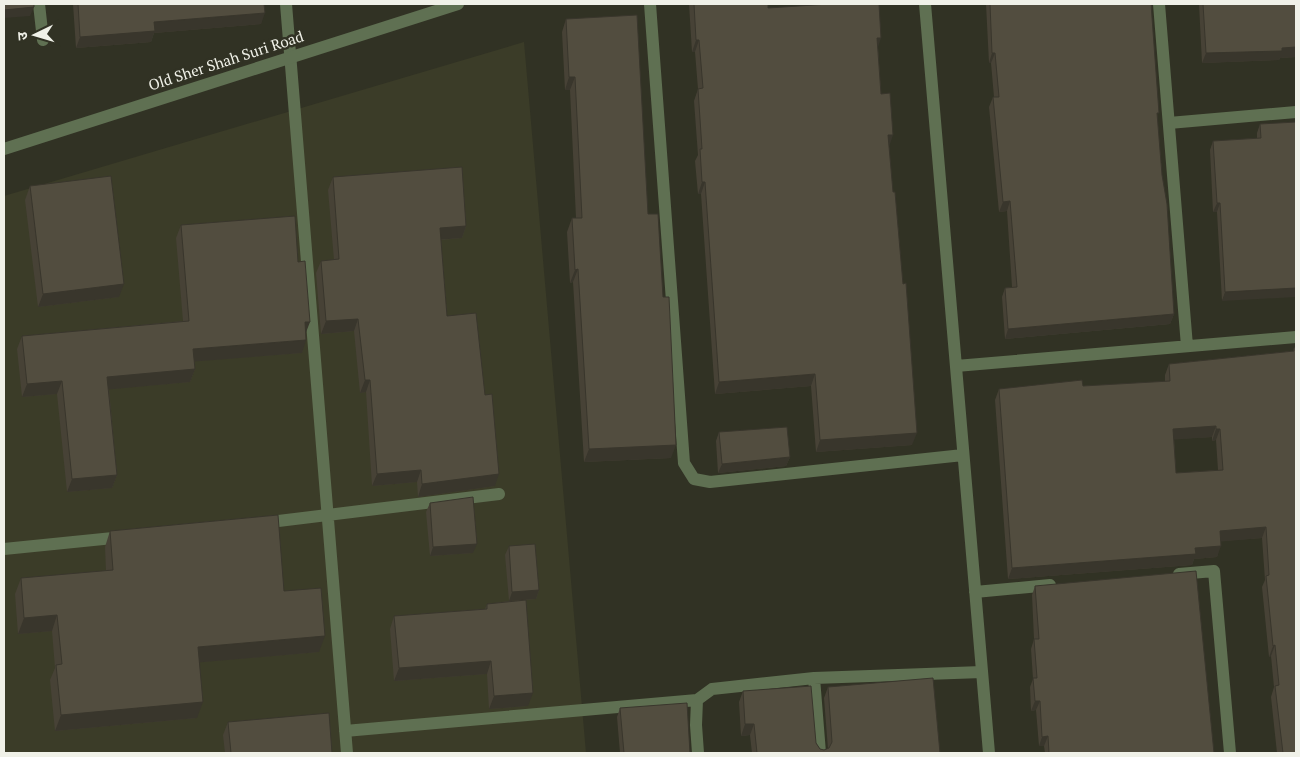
<svg xmlns="http://www.w3.org/2000/svg" width="1300" height="757" font-family="'PT Serif','Noto Sans Devanagari',serif">
	<rect width="100%" height="100%" fill="#313224"/>
	<path fill="#3b3c28" d="M 524,42 L 586,753 L 4,753 L 4,196 Z"/>
	<g fill="none" stroke-linecap="round" stroke-linejoin="round">
		<path stroke="#5f7052" stroke-width="12" d="M 39,4 L 43,40
			M 286,4 L 347,753
			M 650,4 L 684,463 L 694,479 L 710,482 L 963,455
			M 925,4 L 989,753
			M 1159,4 L 1187,346
			M 1169,123 L 1296,112
			M 956,366 L 1296,337
			M 262,523 L 499,494
			M 4,549 L 123,537
			M 1179,574 L 1214,571 L 1230,753
			M 975,592 L 1050,585
			M 814,678 L 820,753
			M 697,700 L 696,725 L 698,753
			M 345,731 L 697,700 L 712,689 L 814,678 L 982,672"/>
		<path stroke="#5f7052" stroke-width="12" d="M 4,149 L 458,4"/>
	</g>
	<path fill="#474236" fill-rule="evenodd" d="M 73,4 L 264,4 L 261,24 L 154,33 L 151,42 L 76,48 Z
		M 689,4 L 768,4 L 768,8 L 878,48 L 881,94 L 889,146 L 912,445 L 816,452 L 811,386 L 715,394 L 701,194 L 698,194 L 695,161 L 698,155 L 694,101 L 698,89 L 695,52 L 692,52 Z
		M 986,4 L 1151,4 L 1157,116 L 1174,314 L 1170,324 L 1005,339 L 1002,297 L 1005,288 L 1012,287 L 1007,211 L 999,212 L 989,107 L 993,97 L 994,97 L 991,63 L 989,63 Z
		M 1199,4 L 1296,4 L 1296,57 L 1280,58 L 1279,60 L 1202,63 Z
		M 566,19 L 648,214 L 671,458 L 584,462 L 573,282 L 570,283 L 567,232 L 572,218 L 576,218 L 570,90 L 565,90 L 562,32 Z
		M 1296,122 L 1222,301 L 1217,212 L 1213,212 L 1210,150 L 1213,141 L 1257,138 L 1257,133 L 1260,124 Z
		M 333,177 L 466,226 L 462,238 L 441,240 L 447,316 L 495,486 L 418,497 L 417,482 L 372,486 L 366,392 L 360,393 L 354,331 L 321,334 L 316,273 L 321,261 L 334,260 L 328,190 Z
		M 30,186 L 119,297 L 38,307 L 25,200 Z
		M 181,225 L 298,262 L 306,332 L 302,353 L 194,361 L 195,369 L 190,382 L 109,389 L 117,475 L 112,488 L 67,492 L 57,394 L 22,397 L 17,349 L 22,336 L 183,321 L 176,238 Z
		M 1294,348 L 1296,753 L 1277,753 L 1271,697 L 1274,687 L 1271,656 L 1269,657 L 1262,587 L 1265,580 L 1262,538 L 1221,541 L 1217,557 L 1194,559 L 1192,565 L 1008,579 L 995,400 L 999,389 L 1083,386 L 1165,382 L 1165,375 L 1169,364 L 1293,351 ZM 1212,437 L 1212,441 L 1216,440 L 1218,470 L 1176,473 L 1174,439 Z
		M 719,432 L 790,457 L 786,466 L 718,473 L 716,441 Z
		M 430,503 L 473,553 L 430,556 L 426,512 Z
		M 110,531 L 284,591 L 319,652 L 199,662 L 197,718 L 55,731 L 50,680 L 55,668 L 52,631 L 18,634 L 15,594 L 21,578 L 106,571 L 105,547 Z
		M 509,546 L 539,590 L 536,599 L 526,600 L 528,706 L 489,709 L 487,674 L 394,681 L 390,629 L 394,616 L 485,609 L 487,604 L 509,601 L 505,555 Z
		M 1035,586 L 1214,753 L 1045,753 L 1044,746 L 1039,746 L 1036,710 L 1031,711 L 1030,687 L 1033,679 L 1031,649 L 1034,639 L 1032,595 Z
		M 828,687 L 940,753 L 752,753 L 750,735 L 741,736 L 739,702 L 743,691 L 816,743 L 820,749 L 824,750 L 828,749 L 824,698 Z
		M 620,708 L 690,753 L 620,753 L 617,717 Z
		M 228,722 L 332,753 L 225,753 L 223,735 Z"/>
	<path fill="#39362c" d="M 34,7 L 30,16 L 4,18 L 4,10 Z
		M 265,13 L 261,24 L 154,33 L 151,42 L 76,48 L 80,37 L 154,22 Z
		M 877,38 L 881,38 L 877,50 Z
		M 696,40 L 699,40 L 695,52 L 692,52 Z
		M 1296,47 L 1296,57 L 1280,58 L 1279,60 L 1202,63 L 1206,53 Z
		M 992,53 L 995,53 L 991,63 L 989,63 Z
		M 569,77 L 575,77 L 570,90 L 565,90 Z
		M 888,135 L 893,135 L 889,147 Z
		M 702,182 L 705,182 L 701,194 L 698,194 Z
		M 1010,201 L 1007,211 L 999,212 L 1003,202 Z
		M 1217,203 L 1220,203 L 1217,212 L 1213,212 Z
		M 466,226 L 462,238 L 435,240 L 440,228 Z
		M 578,269 L 573,282 L 570,283 L 575,270 Z
		M 124,284 L 119,297 L 38,307 L 43,294 Z
		M 1296,288 L 1296,297 L 1222,301 L 1225,292 Z
		M 1174,314 L 1170,324 L 1005,339 L 1008,329 Z
		M 358,319 L 354,331 L 321,334 L 326,321 Z
		M 305,322 L 310,322 L 305,335 Z
		M 306,340 L 302,353 L 188,362 L 193,349 Z
		M 195,369 L 190,382 L 103,390 L 107,377 Z
		M 815,374 L 811,386 L 715,394 L 719,382 Z
		M 365,380 L 370,380 L 366,392 L 360,393 Z
		M 62,381 L 57,394 L 22,397 L 27,384 Z
		M 1216,426 L 1212,437 L 1169,440 L 1173,429 Z
		M 1216,429 L 1220,429 L 1216,440 L 1212,441 Z
		M 917,433 L 912,445 L 816,452 L 820,440 Z
		M 676,445 L 671,458 L 584,462 L 589,449 Z
		M 790,457 L 786,466 L 718,473 L 722,464 Z
		M 421,470 L 417,482 L 372,486 L 377,474 Z
		M 499,474 L 495,486 L 418,497 L 422,484 Z
		M 117,475 L 112,488 L 67,492 L 72,479 Z
		M 1266,527 L 1262,538 L 1216,542 L 1220,531 Z
		M 477,544 L 473,553 L 430,556 L 433,547 Z
		M 1221,546 L 1217,557 L 1194,559 L 1192,565 L 1008,579 L 1012,568 L 1195,548 Z
		M 539,590 L 536,599 L 509,601 L 512,592 Z
		M 57,615 L 52,631 L 18,634 L 24,618 Z
		M 325,636 L 319,652 L 192,663 L 198,647 Z
		M 1275,645 L 1271,656 L 1269,657 L 1273,646 Z
		M 491,661 L 487,674 L 394,681 L 399,668 Z
		M 533,693 L 528,706 L 489,709 L 494,696 Z
		M 1035,701 L 1040,701 L 1036,710 L 1031,711 Z
		M 203,702 L 197,718 L 55,731 L 61,715 Z
		M 745,724 L 754,724 L 750,735 L 741,736 Z
		M 1048,736 L 1044,746 L 1039,746 L 1042,737 Z"/>
	<path fill="#524d3f" stroke="#39362c" fill-rule="evenodd" d="M 4,4 L 34,4 L 34,7 L 4,10 Z
		M 78,4 L 264,4 L 265,13 L 154,22 L 155,31 L 80,37 Z
		M 694,4 L 768,4 L 768,8 L 829,4 L 879,4 L 881,38 L 877,38 L 881,94 L 890,93 L 893,135 L 888,135 L 893,192 L 895,192 L 903,284 L 906,283 L 917,433 L 820,440 L 815,374 L 719,382 L 705,182 L 702,182 L 700,149 L 702,149 L 698,89 L 703,88 L 699,40 L 696,40 Z
		M 990,4 L 1151,4 L 1159,113 L 1157,113 L 1162,175 L 1167,204 L 1174,314 L 1008,329 L 1005,288 L 1017,287 L 1010,201 L 1003,202 L 993,97 L 999,97 L 995,53 L 992,53 Z
		M 1203,4 L 1296,4 L 1296,47 L 1282,48 L 1282,51 L 1206,53 Z
		M 637,15 L 648,214 L 658,214 L 663,297 L 669,297 L 676,445 L 589,449 L 578,269 L 575,270 L 572,218 L 582,218 L 575,77 L 569,77 L 566,19 Z
		M 1296,122 L 1296,288 L 1225,292 L 1220,203 L 1217,203 L 1213,141 L 1261,138 L 1260,124 Z
		M 462,167 L 466,226 L 440,228 L 447,316 L 476,313 L 485,395 L 492,394 L 499,474 L 422,484 L 421,470 L 377,474 L 370,380 L 365,380 L 358,319 L 326,321 L 321,261 L 339,259 L 333,177 Z
		M 111,176 L 124,284 L 43,294 L 30,186 Z
		M 295,216 L 298,262 L 305,261 L 310,322 L 305,322 L 306,340 L 193,349 L 195,369 L 107,377 L 117,475 L 72,479 L 62,381 L 27,384 L 22,336 L 189,321 L 181,225 Z
		M 1296,347 L 1296,753 L 1283,753 L 1275,686 L 1279,685 L 1275,645 L 1273,646 L 1266,576 L 1269,575 L 1266,527 L 1220,531 L 1221,546 L 1195,548 L 1196,554 L 1012,568 L 999,389 L 1082,380 L 1083,386 L 1170,381 L 1169,364 L 1294,351 L 1294,348 ZM 1216,426 L 1216,429 L 1220,429 L 1223,470 L 1176,473 L 1173,429 Z
		M 787,427 L 790,457 L 722,464 L 719,432 Z
		M 473,497 L 477,544 L 433,547 L 430,503 Z
		M 278,515 L 284,591 L 321,588 L 325,636 L 198,647 L 203,702 L 61,715 L 56,665 L 62,664 L 57,615 L 24,618 L 21,578 L 113,570 L 110,531 Z
		M 535,544 L 539,590 L 512,592 L 509,546 Z
		M 1196,571 L 1214,753 L 1049,753 L 1048,736 L 1042,737 L 1040,701 L 1035,701 L 1033,678 L 1037,678 L 1034,639 L 1039,639 L 1035,586 Z
		M 526,600 L 533,693 L 494,696 L 491,661 L 399,668 L 394,616 L 487,609 L 487,604 Z
		M 933,678 L 940,753 L 757,753 L 754,724 L 745,724 L 743,691 L 811,686 L 816,743 L 820,749 L 824,750 L 829,748 L 832,742 L 828,687 Z
		M 687,703 L 690,753 L 624,753 L 620,708 Z
		M 329,713 L 332,753 L 231,753 L 228,722 Z"/>
	<g text-anchor="middle" stroke-width="5" stroke-linejoin="round" paint-order="stroke">
		<g font-size="15" fill="#f0f1e8" stroke="#313224">
			<text transform="translate(226 61) rotate(-18)" y="5">Old Sher Shah Suri Road</text>
		</g>
	</g>
	<rect width="1300" height="757" fill="none" stroke="#f0f1e8" stroke-width="10"/>
	<g transform="translate(35 35) rotate(265)" stroke="#313224" stroke-width="4" paint-order="stroke">
	<path d="M0-4L9 19L0 12L-9 19Z" fill="#f0f1e8"/>
	<text y="-8" font-size="14" font-weight="bold" text-anchor="middle" fill="#f0f1e8">उ</text>
	</g>
</svg>
